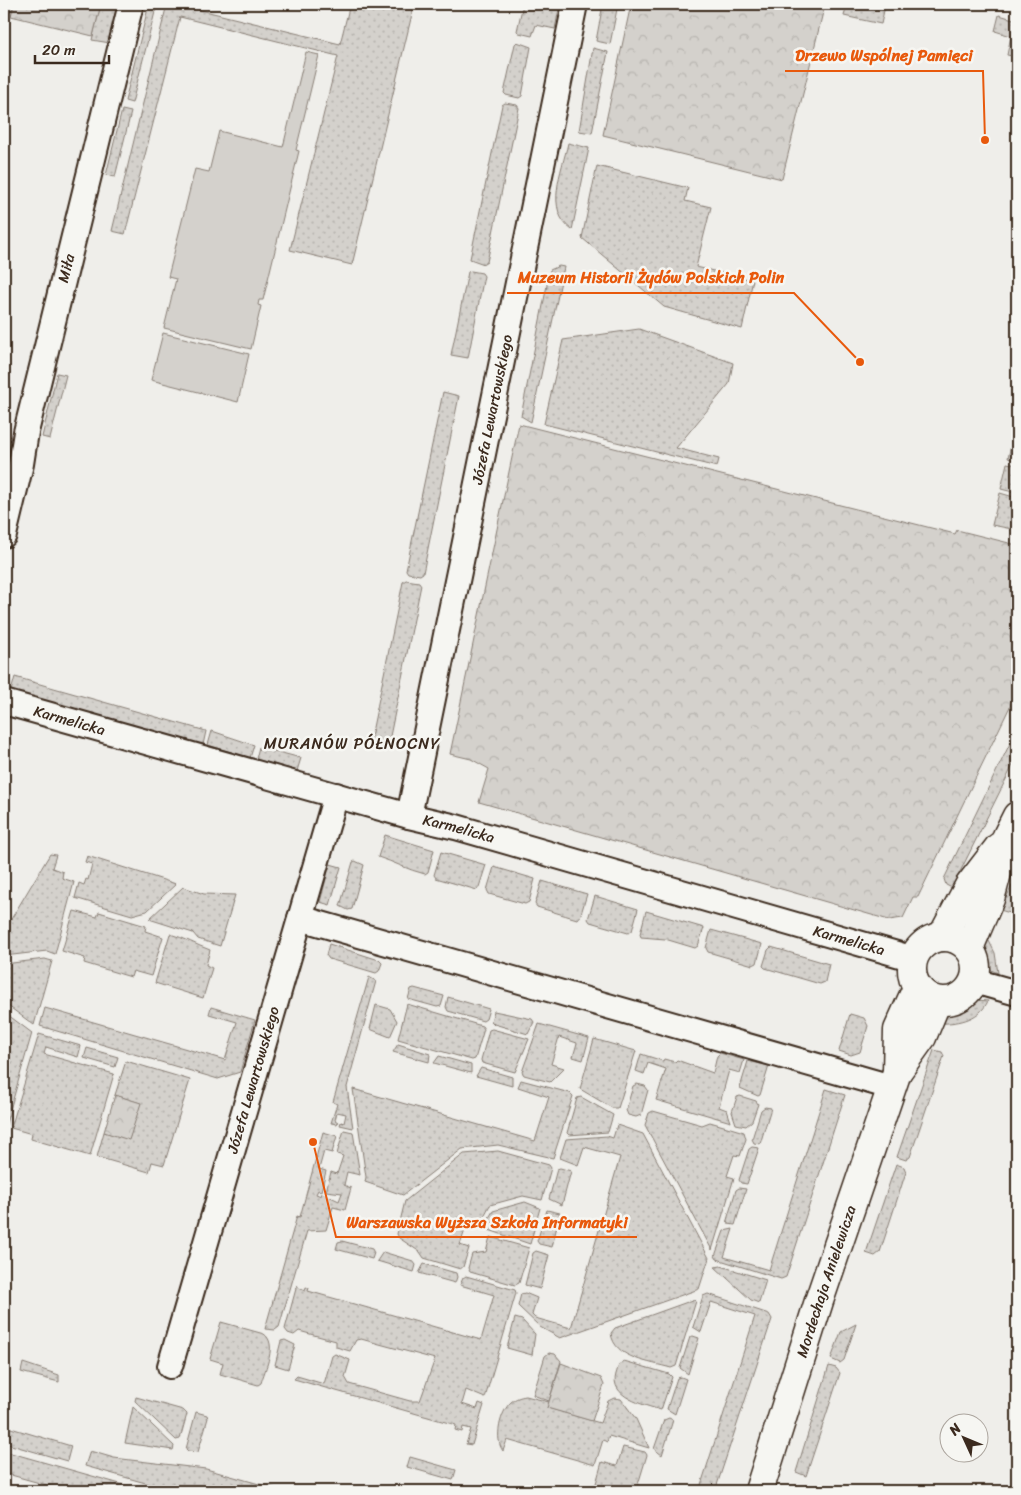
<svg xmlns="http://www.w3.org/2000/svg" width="1021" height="1495" font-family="Sriracha,sans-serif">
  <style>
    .grass { fill: url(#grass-dots); stroke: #887e75 }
    .forest { fill: url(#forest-crowns); stroke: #887e75 }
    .pitch { fill: #d4d1cc; stroke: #887e75 }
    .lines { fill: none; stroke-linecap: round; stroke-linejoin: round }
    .street-casing { stroke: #3b2a1e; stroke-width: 28 }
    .secondary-casing { stroke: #3b2a1e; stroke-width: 31 }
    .street { stroke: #f6f6f2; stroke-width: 24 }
    .secondary { stroke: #f6f6f2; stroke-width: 28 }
    .labels { text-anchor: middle; stroke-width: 5; stroke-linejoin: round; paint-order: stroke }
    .street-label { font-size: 15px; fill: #3b2a1e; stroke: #f6f6f2 }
    .neighbourhood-label { font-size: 16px; letter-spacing: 1px; fill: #3b2a1e; stroke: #f6f6f2 }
    .leader { fill: none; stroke: #e8590c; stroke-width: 2 }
    .callout-dot { fill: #e8590c; stroke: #f6f6f2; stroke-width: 2 }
    .callout-label { font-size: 16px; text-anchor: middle; font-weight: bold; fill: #e8590c; stroke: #f6f6f2; stroke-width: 5; stroke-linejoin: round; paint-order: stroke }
  </style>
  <defs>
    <pattern id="grass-dots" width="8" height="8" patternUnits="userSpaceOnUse" patternTransform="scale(1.25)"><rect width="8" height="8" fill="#d4d1cc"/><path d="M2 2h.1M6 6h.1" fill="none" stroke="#b7b4af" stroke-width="1.8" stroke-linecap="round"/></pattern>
    <pattern id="forest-crowns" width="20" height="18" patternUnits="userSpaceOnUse" patternTransform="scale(1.25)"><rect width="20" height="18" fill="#d4d1cc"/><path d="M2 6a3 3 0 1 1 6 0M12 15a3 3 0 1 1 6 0" fill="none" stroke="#b7b4af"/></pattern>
  </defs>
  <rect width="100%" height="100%" fill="#efeeea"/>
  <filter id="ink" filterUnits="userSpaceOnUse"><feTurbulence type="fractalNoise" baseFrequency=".02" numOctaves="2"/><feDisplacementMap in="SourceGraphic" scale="10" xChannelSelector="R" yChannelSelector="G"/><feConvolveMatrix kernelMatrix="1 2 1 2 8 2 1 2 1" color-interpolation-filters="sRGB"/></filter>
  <g filter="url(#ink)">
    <g class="grass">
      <polygon points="4,4 14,4 11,16 4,14"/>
      <polygon points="101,4 121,4 110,43 92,40"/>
      <polygon points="149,4 157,4 132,103 125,101"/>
      <polygon points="167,4 176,4 340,44 350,4 410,4 413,10 352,265 290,250 338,56 180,17 125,234 112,231"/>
      <polygon points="523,4 560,4 555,29 536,25 532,36 519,33 517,31"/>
      <polygon points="603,4 618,4 610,44 596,41"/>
      <polygon points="847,4 901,4 900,9 885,6 881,24 844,16"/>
      <polygon points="999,15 1017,20 1017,57 1007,55 1011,36 995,31"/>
      <polygon points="517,42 531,47 522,96 519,98 506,95 504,93 515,44"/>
      <polygon points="593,48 608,52 592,133 579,131"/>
      <polygon points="505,103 517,105 519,108 487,262 484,264 470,259 502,105"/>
      <polygon points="122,110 131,112 115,177 106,175"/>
      <path d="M568 143 589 148 572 230C544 210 562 171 568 143Z"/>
      <polygon points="597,166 688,188 685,201 711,207 696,267 753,280 742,329 664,307 582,238"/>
      <polygon points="559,266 564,267 531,422 521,416 550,270"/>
      <polygon points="471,271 482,273 484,276 468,358 451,355 468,272"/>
      <polygon points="639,329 733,363 729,384 676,448 719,459 717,467 544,424 563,340"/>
      <polygon points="57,373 66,375 50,439 42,437"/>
      <polygon points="443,392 459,396 423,573 420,575 408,573 406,570"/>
      <polygon points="1014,433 1017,434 1017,461 1008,458"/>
      <polygon points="1007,463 1017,465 1017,493 1001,489"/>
      <polygon points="1000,493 1017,498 1017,530 992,525"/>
      <polygon points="406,580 419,582 421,585 388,746 381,751 373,748 370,742 403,582"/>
      <polygon points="15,677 206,731 203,745 11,691"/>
      <polygon points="1017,729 1017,757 952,888 946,885 944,879"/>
      <polygon points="212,731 254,745 250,758 208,745"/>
      <polygon points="259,747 301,758 297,771 256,759"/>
      <path d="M385 835 434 850 428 872 425 874C408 870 394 862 378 857Z"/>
      <polygon points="441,852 486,865 479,887 477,890 436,878 434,875"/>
      <polygon points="50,854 56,855 52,868 63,872 62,878 74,882 55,954 47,951 4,956 4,931"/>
      <polygon points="87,856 176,884 147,911 132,915 75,898 79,883 84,885 86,879 88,880 92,864 85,862"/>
      <polygon points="355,861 364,865 352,909 348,910 340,906 353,862"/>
      <polygon points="330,864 341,867 330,905 320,902"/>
      <polygon points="494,867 535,879 529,902 525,904 489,894 487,890"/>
      <polygon points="1017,876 1017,898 1010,913 1000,910"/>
      <polygon points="542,881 587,894 580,917 577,919 537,907 535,904"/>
      <polygon points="183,887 204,894 235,895 220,946 198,939 193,933 149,919"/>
      <polygon points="595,896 638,909 632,931 628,933 590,922 588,919"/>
      <polygon points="74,911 97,917 99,912 146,926 145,931 163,937 151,976 133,971 131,977 84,963 85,958 62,951"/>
      <polygon points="646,911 704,928 698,946 695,948 665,939 641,937 640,934"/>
      <polygon points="711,930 762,944 757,963 753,965 708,952 706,948"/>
      <path d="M170 934C185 938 196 945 210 950L206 965 212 968 203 998 155 983Z"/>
      <path d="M987 937 995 953 998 973C980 967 981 952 987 937Z"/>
      <polygon points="329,944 379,960 382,963 379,971 376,973 329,959 326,955"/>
      <polygon points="771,947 829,964 825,982 820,984 765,968 763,966 768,950"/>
      <polygon points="45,959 52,961 34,1025 4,1003 4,964"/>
      <polygon points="369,977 376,981 347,1087 353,1128 340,1125 341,1122 344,1123 346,1114 337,1112 335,1120 338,1122 337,1124 331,1123 337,1104 333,1102"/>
      <polygon points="414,988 444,996 441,1006 437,1007 408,999 411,989"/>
      <polygon points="448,997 489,1009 486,1019 483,1021 448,1011 446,1007"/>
      <path d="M977 1000 988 1001C979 1021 955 1024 936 1023L944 1013Z"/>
      <polygon points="407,1004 482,1026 484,1029 475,1059 472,1060 398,1039"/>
      <polygon points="376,1005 390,1009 397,1021 390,1037 370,1029"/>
      <polygon points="211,1007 255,1020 240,1072 218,1079 40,1026 45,1008 225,1060 237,1022 209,1014"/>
      <polygon points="494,1011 532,1019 534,1022 528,1034 494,1024 491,1021"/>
      <polygon points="4,1012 32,1033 4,1131"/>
      <polygon points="850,1014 864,1018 868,1026 860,1052 851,1055 839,1051"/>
      <polygon points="539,1024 589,1038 583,1060 573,1057 577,1043 559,1037 551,1064 564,1068 550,1082 524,1075 522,1072"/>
      <polygon points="492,1029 529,1039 515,1072 482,1063 481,1060 489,1030"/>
      <polygon points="39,1034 81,1046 78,1057 46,1047 44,1054 114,1074 90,1156 31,1139 32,1134 11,1128"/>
      <polygon points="594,1039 636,1051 618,1108 612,1108 580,1089"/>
      <polygon points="398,1044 430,1054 429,1062 393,1052"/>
      <polygon points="87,1048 118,1057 115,1067 84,1058"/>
      <polygon points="934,1050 942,1052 944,1056 910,1157 906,1160 897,1157"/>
      <polygon points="720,1053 744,1060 740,1073 729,1070 719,1107 727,1110 731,1122 656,1100 666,1069 648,1063 644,1074 636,1071 641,1054 663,1061 664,1059 675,1062 677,1060 713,1073 717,1056"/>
      <polygon points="439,1056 471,1065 471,1073 434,1063"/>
      <polygon points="126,1061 190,1080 164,1165 152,1162 149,1172 97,1157 104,1132 129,1139 140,1103 115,1095"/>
      <polygon points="748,1061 769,1066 760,1095 758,1096 740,1088"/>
      <polygon points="481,1068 512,1077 512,1086 476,1076"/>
      <polygon points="521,1080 570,1093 573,1096 553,1158 498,1145 462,1149 403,1195 365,1182 366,1177 353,1089 535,1141 549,1097 518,1087"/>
      <polygon points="637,1084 645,1086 648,1090 641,1115 636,1117 628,1115 626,1110 633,1086"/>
      <polygon points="826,1089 845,1095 786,1277 781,1279 717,1259 715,1256 724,1231 733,1229 724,1257 769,1270"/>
      <polygon points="740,1096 756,1101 758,1104 752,1121 746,1126 736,1124 732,1112 737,1097"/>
      <polygon points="581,1097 613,1115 608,1132 569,1135 567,1133 577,1098"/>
      <polygon points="765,1107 771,1108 760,1144 754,1143 752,1139 761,1110"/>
      <polygon points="653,1111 702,1125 710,1122 744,1132 746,1139 740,1156 734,1155 727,1176 734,1178 712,1250 645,1125 649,1113"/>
      <polygon points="617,1125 643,1134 709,1258 699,1289 560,1338 540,1327 518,1306 521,1294 525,1293 537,1298 532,1315 535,1318 571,1328 620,1157 584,1147 578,1165 560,1158 566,1139 607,1136 613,1138"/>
      <polygon points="344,1130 353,1132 360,1175 347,1172 344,1185 351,1188 345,1210 333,1207 326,1230 307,1231 279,1327 275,1330 265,1329 297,1216 300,1217 323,1132 337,1136 332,1153 324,1151 319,1169 326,1171 321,1191 318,1190 316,1194 321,1196 322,1193 339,1201 342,1193 326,1191 331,1172 337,1174 343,1156 337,1154"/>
      <polygon points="752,1147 759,1148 747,1184 741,1183 739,1180 749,1149"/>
      <polygon points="498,1151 549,1165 551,1168 542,1200 523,1196 490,1205 478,1227 467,1224 460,1245 469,1248 463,1267 460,1269 424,1258 420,1252 399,1238 397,1234 405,1201 464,1154"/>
      <polygon points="896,1164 904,1167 906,1172 880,1252 875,1256 866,1253"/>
      <polygon points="560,1168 571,1171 562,1205 549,1199 557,1169"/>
      <polygon points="739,1188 746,1189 735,1225 728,1224 727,1220 736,1190"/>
      <polygon points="525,1202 540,1208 530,1244 483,1228 493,1211"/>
      <polygon points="547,1210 560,1213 552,1247 539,1244 537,1241"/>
      <polygon points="490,1237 529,1248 519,1283 515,1285 470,1272 468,1268 472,1254 486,1252"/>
      <polygon points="342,1241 372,1249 374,1253 372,1259 336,1249 338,1242"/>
      <polygon points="536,1251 549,1255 540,1289 525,1285 533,1253"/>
      <polygon points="383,1252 413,1261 416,1265 414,1272 377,1261"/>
      <polygon points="424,1264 456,1273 457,1277 455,1283 419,1273"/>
      <polygon points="721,1266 766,1280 759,1303 751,1300 715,1267"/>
      <polygon points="466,1276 515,1290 516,1293 485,1398 466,1390 462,1404 477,1409 479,1403 484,1405 472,1445 466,1444 471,1429 463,1427 462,1432 455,1430 456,1425 294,1379 297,1376 324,1384 332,1356 335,1354 350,1360 345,1377 349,1384 410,1401 420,1401 435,1359 361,1339 356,1340 350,1351 336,1347 336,1341 299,1331 294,1335 288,1333 285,1329 297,1285 299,1288 305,1291 306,1287 309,1288 308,1291 481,1340 494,1295 460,1285 463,1278"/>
      <polygon points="708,1294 769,1314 772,1319 715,1491 699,1491 755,1316 711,1302 701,1332 693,1327 703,1296"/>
      <path d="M693 1300 696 1301 676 1366 671 1368C651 1362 614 1359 611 1333L615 1328Z"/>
      <polygon points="515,1318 522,1320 535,1334 532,1355 507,1348"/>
      <path d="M221 1322 264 1334C278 1344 265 1369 261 1383L258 1385 220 1374 223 1363 210 1359Z"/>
      <polygon points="856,1324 844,1360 840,1363 831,1359 841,1332"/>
      <polygon points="693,1336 699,1338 688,1374 680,1368 690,1337"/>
      <polygon points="285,1340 295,1345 288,1369 275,1365 281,1341"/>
      <polygon points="549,1353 555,1354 561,1361 549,1401 533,1395 545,1356"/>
      <path d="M624 1361 669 1374 672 1377 661 1410C644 1405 609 1397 616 1374 618 1368 618 1364 624 1361Z"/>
      <polygon points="23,1363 59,1375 59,1382 21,1372"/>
      <polygon points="829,1366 836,1368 840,1373 806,1476 796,1472"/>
      <polygon points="681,1377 686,1379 675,1414 667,1409 677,1378"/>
      <path d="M526 1396 549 1402 548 1408 600 1423 608 1401 614 1398 621 1399 636 1419 649 1448 609 1436 607 1442 603 1440 595 1465 507 1440 503 1451C494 1439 500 1412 511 1402 516 1398 520 1397 526 1396Z"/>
      <polygon points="136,1397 183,1410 187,1414 180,1439 176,1440 135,1401"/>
      <polygon points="133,1407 174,1446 173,1450 125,1443"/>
      <polygon points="196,1412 207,1415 208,1418 198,1452 188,1451 186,1449"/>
      <polygon points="669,1418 673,1420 662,1455 654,1449 664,1420"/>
      <polygon points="4,1426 71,1446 67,1461 4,1443"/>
      <polygon points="623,1447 645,1452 647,1455 636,1491 598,1491 595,1487 602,1462 617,1466"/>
      <polygon points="4,1451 145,1491 68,1491 4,1473"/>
      <polygon points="90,1451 114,1458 206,1469 284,1491 174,1491 85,1466"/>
      <polygon points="410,1457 456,1470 453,1480 407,1467"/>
    </g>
    <g class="forest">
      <polygon points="14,4 101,4 93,36 11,16"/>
      <polygon points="631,4 825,4 782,179 603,135"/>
      <polygon points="519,424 955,534 957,530 1017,545 1017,692 918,897 913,897 903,918 889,920 479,802 489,769 471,759 450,754"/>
      <polygon points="115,1095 141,1103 129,1140 104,1132"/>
      <polygon points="561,1363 601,1378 604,1385 592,1421 547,1408"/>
    </g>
    <g class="pitch">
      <polygon points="306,52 319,55 296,150 299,151 263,300 259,300 258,305 261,306 251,349 164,328 176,279 168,277 195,169 209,172 219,131 283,147"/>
      <polygon points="163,333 249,354 238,402 151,380"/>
    </g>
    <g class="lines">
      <g class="street-casing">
        <g id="street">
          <path id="s1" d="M4 535 21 464 26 432 131 4"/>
          <path id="s2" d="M4 702 409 816 456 827 914 959"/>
          <path id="s3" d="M409 816 575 4"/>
          <polyline points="300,918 891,1087"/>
          <polyline points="974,981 1017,993"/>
          <path id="s4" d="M170 1366 336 795"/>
        </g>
      </g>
      <g class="secondary-casing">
        <g id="secondary">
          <circle cx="944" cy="969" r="32"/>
          <polyline points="942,937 969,886 999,847"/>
          <polyline points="969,948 990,899 1007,836 1017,816"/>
          <polyline points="897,1072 898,1030 917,988"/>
          <path id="s5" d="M759 1491 819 1301 897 1072 922 1037 937 1001"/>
        </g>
      </g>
      <use href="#street" class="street"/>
      <use href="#secondary" class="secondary"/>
    </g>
  </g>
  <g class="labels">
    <g class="street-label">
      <text dy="5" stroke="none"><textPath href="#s1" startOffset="274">Miła</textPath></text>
      <text dy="5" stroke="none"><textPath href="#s3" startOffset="415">Józefa Lewartowskiego</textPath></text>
      <text dy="5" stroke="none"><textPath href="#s2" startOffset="68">Karmelicka</textPath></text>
      <text dy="5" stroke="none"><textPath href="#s2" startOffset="472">Karmelicka</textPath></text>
      <text dy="5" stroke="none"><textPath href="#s2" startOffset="878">Karmelicka</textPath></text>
      <text dy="5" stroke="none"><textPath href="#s4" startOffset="298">Józefa Lewartowskiego</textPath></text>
      <text dy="5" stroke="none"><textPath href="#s5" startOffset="220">Mordechaja Anielewicza</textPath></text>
    </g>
    <g class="neighbourhood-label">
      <text x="352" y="749">MURANÓW PÓŁNOCNY</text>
    </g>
  </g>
  <path class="leader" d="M985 140L983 71H785M860 362L794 293H507M313 1142L336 1237H637"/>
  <g class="callout-dot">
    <circle cx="985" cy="140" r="5"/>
    <circle cx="860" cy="362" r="5"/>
    <circle cx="313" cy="1142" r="5"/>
  </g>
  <g class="callout-label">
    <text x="884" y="61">Drzewo Wspólnej Pamięci</text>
    <text x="651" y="283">Muzeum Historii Żydów Polskich Polin</text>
    <text x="487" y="1228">Warszawska Wyższa Szkoła Informatyki</text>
  </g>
  <rect width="1021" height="1495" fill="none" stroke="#f6f6f2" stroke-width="20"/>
  <rect x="10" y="10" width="1001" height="1475" fill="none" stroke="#3b2a1e" stroke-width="2" filter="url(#ink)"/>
  <g transform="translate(964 1438) rotate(314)"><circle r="24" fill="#f6f6f2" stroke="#aba49d"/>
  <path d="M0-4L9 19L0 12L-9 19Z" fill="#3b2a1e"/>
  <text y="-8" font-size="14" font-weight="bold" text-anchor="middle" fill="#3b2a1e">N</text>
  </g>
  <path d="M35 55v8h74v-8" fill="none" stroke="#3b2a1e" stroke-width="2.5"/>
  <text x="42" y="55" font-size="15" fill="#3b2a1e" stroke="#f6f6f2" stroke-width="4" paint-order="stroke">20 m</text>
</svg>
